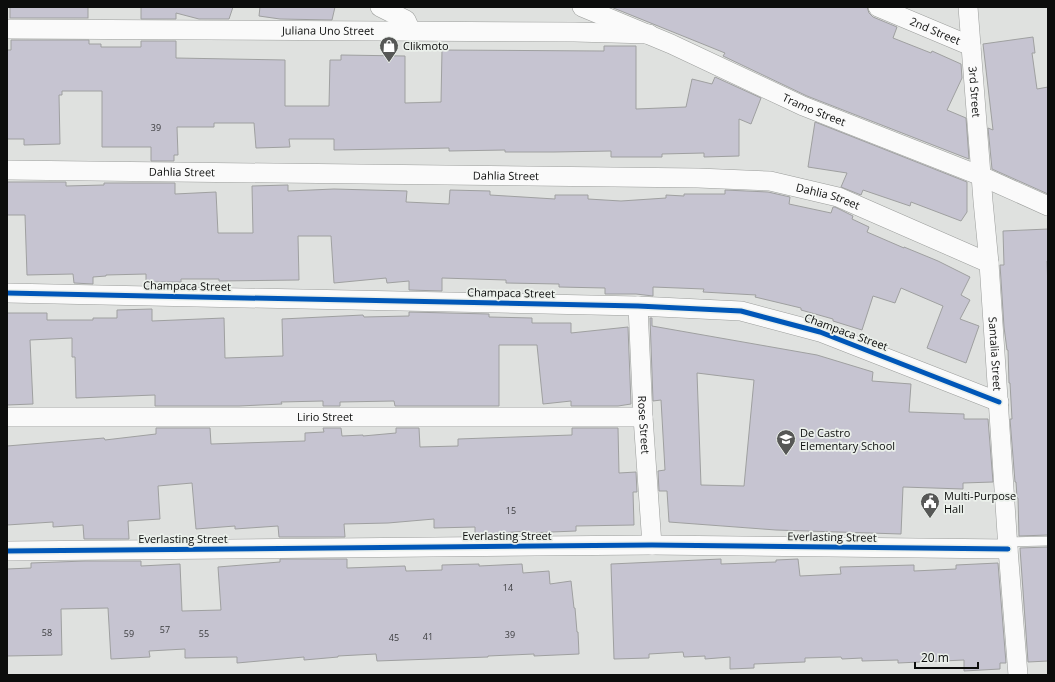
<svg xmlns="http://www.w3.org/2000/svg" width="1055" height="682" font-family="'Open Sans',sans-serif">
  <style>
    .building { fill: #c6c4d1; stroke: #9fa0a0; fill-rule: evenodd }
    .lines { fill: none; stroke-linecap: round; stroke-linejoin: round }
    .lane-casing { stroke: #9b9d9b; stroke-width: 10 }
    .street-casing { stroke: #9b9d9b; stroke-width: 20 }
    .lane { stroke: #fafafa; stroke-width: 9 }
    .street { stroke: #fafafa; stroke-width: 19 }
    .cycleway-casing { stroke: #ebf0eb; stroke-width: 8 }
    .cycleway { stroke: #0057b8; stroke-width: 5 }
    .labels { text-anchor: middle; stroke-width: 3.5; stroke-linejoin: round; paint-order: stroke }
    .number-label { font-size: 9px; fill: #3a3b3d }
    .street-label { font-size: 11px; fill: #0c0d0c; stroke: #ebf0eb }
    .poi-label { font-size: 11px; fill: #0c0d0c; stroke: #ebf0eb; text-anchor: start }
  </style>
  <rect width="100%" height="100%" fill="#dfe1df"/>
  <g class="building">
    <rect x="10" y="7" width="78" height="11"/>
    <polygon points="141,7 233,7 229,19 199,19 176,13 176,19 141,19"/>
    <polygon points="260,7 335,7 332,20 280,19 259,16"/>
    <polygon points="611,7 867,7 869,13 873,17 897,27 893,38 931,53 932,51 961,64 962,78 947,110 966,118 969,159 807,96 723,56 725,53"/>
    <polygon points="1033,37 1035,53 1032,53 1037,89 1048,87 1048,194 992,169 988,128 993,130 983,44"/>
    <polygon points="11,40 89,40 89,44 101,44 101,47 141,47 141,41 176,41 176,58 285,60 285,106 329,106 330,60 341,60 341,55 405,56 405,103 441,102 442,50 604,51 604,46 636,46 636,109 686,107 692,79 712,84 715,77 761,98 751,124 739,119 739,156 704,157 704,153 662,154 662,157 611,157 611,151 554,152 505,152 505,150 449,151 449,148 334,150 334,139 289,139 290,147 256,148 254,123 214,123 214,127 177,127 178,155 174,155 174,161 151,161 151,147 102,147 102,91 62,91 62,95 59,95 60,144 24,145 24,139 7,139 7,50 11,50"/>
    <polygon points="815,122 967,182 967,212 961,221 911,202 910,206 863,190 861,195 841,187 847,173 808,167"/>
    <polygon points="7,182 66,182 66,186 104,185 104,183 175,183 175,194 216,192 218,233 253,233 252,186 288,185 288,191 334,189 407,191 406,202 449,204 450,190 490,191 490,195 555,199 555,195 588,195 588,199 621,201 666,198 666,195 684,196 684,194 725,194 725,190 768,192 790,197 789,204 831,213 833,207 835,207 853,216 852,219 869,227 867,232 904,248 904,247 938,261 970,277 961,295 970,300 960,319 979,326 966,363 927,348 943,306 901,288 895,303 873,296 862,330 833,321 833,319 801,310 801,308 755,297 756,295 703,292 704,289 653,287 653,296 636,294 605,294 605,288 559,287 559,284 506,283 506,280 442,278 442,291 409,290 409,281 387,283 386,278 334,283 331,236 298,236 299,280 219,281 219,279 181,279 181,282 146,282 146,274 106,275 106,276 93,277 93,284 74,283 73,274 27,275 25,215 7,215"/>
    <polygon points="1048,229 1048,261 1047,261 1048,290 1048,535 1019,536 1018,498 1017,498 1016,482 1015,482 1010,419 1012,419 1010,383 1009,383 1008,350 1007,350 1004,327 1001,280 1000,265 1004,265 1003,231"/>
    <polygon points="152,309 152,321 224,318 225,358 283,356 282,319 363,315 364,317 409,316 409,312 489,314 489,317 532,318 532,323 571,323 571,333 628,327 631,404 618,406 571,406 571,401 543,404 537,345 499,345 499,406 395,406 394,401 340,402 340,406 323,406 323,401 281,402 282,404 239,406 155,406 155,395 76,398 75,357 72,357 72,338 30,340 33,404 7,405 7,313 47,313 47,320 93,320 93,318 117,318 117,310"/>
    <path d="M650 318H652V326L817 355 873 372 872 381 911 384 909 412 964 414V419H988L993 482 963 483V489L903 487 901 534 776 530 669 522 667 491H659L658 471 665 470 661 400 653 401ZM697 373 754 380 744 486 701 485Z"/>
    <polygon points="156,428 210,428 211,444 305,441 305,433 324,432 323,428 341,428 342,436 363,435 363,436 396,433 396,428 419,428 420,447 458,446 458,439 572,435 572,428 618,428 619,473 636,472 637,492 633,492 634,525 576,526 576,531 527,533 527,531 475,535 475,527 434,528 434,519 388,523 344,524 345,537 279,537 278,526 235,529 235,526 196,529 192,483 158,486 160,519 128,521 129,539 84,539 83,525 53,527 53,522 7,525 7,446 104,438 105,440 156,434"/>
    <polygon points="1048,547 1048,661 1028,662 1020,548"/>
    <polygon points="280,559 347,559 347,568 405,566 406,571 442,570 442,565 479,564 479,566 522,564 523,573 549,571 550,584 571,581 574,608 575,608 577,632 578,632 579,654 534,656 534,654 488,656 488,657 377,661 376,654 338,656 338,657 304,660 304,657 237,663 237,657 185,658 185,649 149,651 150,657 111,659 108,608 61,609 62,655 7,656 7,569 31,568 31,563 85,561 141,561 141,566 180,564 182,611 221,610 218,567 280,562"/>
    <polygon points="721,559 721,564 776,562 776,560 798,559 800,576 841,574 840,567 914,565 914,571 956,569 956,565 998,563 1006,663 1000,663 1000,669 964,671 964,660 898,663 898,660 862,661 862,658 842,659 841,657 805,658 805,662 754,664 754,668 730,669 730,657 705,659 705,656 684,657 683,652 649,654 649,658 614,659 611,564"/>
  </g>
  <g class="lines">
    <g class="lane-casing">
      <polyline id="lane" points="1008,542 1048,541"/>
    </g>
    <g class="street-casing">
      <g id="street">
        <polyline points="380,7 406,20 411,31"/>
        <path id="s1" d="M582 7 671 44 803 106 981 176 1048 206"/>
        <path id="s2" d="M878 7 971 46"/>
        <path id="s3" d="M968 7 983 201 989 263 1008 549 1018 675"/>
        <path id="s4" d="M7 29 574 32 649 34"/>
        <path id="s5" d="M7 170 698 178 770 181 838 197 989 263"/>
        <polyline points="7,293 638,306 741,311 820,332 999,402"/>
        <path id="s6" d="M638 306 643 417 652 545"/>
        <path id="s7" d="M7 417H643"/>
        <polyline points="7,551 652,545 1008,549"/>
      </g>
    </g>
    <use href="#lane" class="lane"/>
    <use href="#street" class="street"/>
    <g class="cycleway-casing">
      <g id="cycleway">
        <polyline points="7,293 638,306 741,311 820,332 999,402"/>
        <polyline points="7,551 652,545 1008,549"/>
      </g>
    </g>
    <use href="#cycleway" class="cycleway"/>
  </g>
  <defs>
    <g id="shop-pin" transform="scale(1)"><path d="M0 17L-7.5 6A9.5 9.5 0 1 1 7.5 6Z" fill="#565756" stroke="#ebf0eb"/><path d="M-5-2.5h2.3a2.7 3.5 0 0 1 5.4 0H5L5.5 6h-11ZM-1.5-2.5h3a1.5 2.3 0 0 0-3 0Z" fill="#fff"/></g>
    <g id="school-pin" transform="scale(1)"><path d="M0 17L-7.5 6A9.5 9.5 0 1 1 7.5 6Z" fill="#565756" stroke="#ebf0eb"/><path d="M0-5L7-2L0 1L-7-2ZM-4 1L0 2.5L4 1V4Q0 6-4 4Z" fill="#fff"/></g>
    <g id="civic-pin" transform="scale(1)"><path d="M0 17L-7.5 6A9.5 9.5 0 1 1 7.5 6Z" fill="#565756" stroke="#ebf0eb"/><path d="M-.6-6.5H3V-4.5H.6V-3L4-1V1h2V6H-6V1h2V-1L-.6-3ZM-1.2 2.5V6h2.4V2.5Z" fill="#fff"/></g>
  </defs>
  <g fill-rule="evenodd">
    <use href="#shop-pin" x="389" y="46"/>
    <use href="#school-pin" x="786" y="439"/>
    <use href="#civic-pin" x="930" y="502"/>
  </g>
  <g class="labels">
    <g class="number-label">
      <text x="156" y="131">39</text>
      <text x="511" y="514">15</text>
      <text x="508" y="591">14</text>
      <text x="165" y="633">57</text>
      <text x="47" y="636">58</text>
      <text x="129" y="637">59</text>
      <text x="204" y="637">55</text>
      <text x="510" y="638">39</text>
      <text x="428" y="640">41</text>
      <text x="394" y="641">45</text>
    </g>
    <g class="street-label">
      <text dy="4" stroke="none"><textPath href="#s4" startOffset="321">Juliana Uno Street</textPath></text>
      <text dy="4" stroke="none"><textPath href="#s2" startOffset="62">2nd Street</textPath></text>
      <text dy="4" stroke="none"><textPath href="#s3" startOffset="85">3rd Street</textPath></text>
      <text dy="4" stroke="none"><textPath href="#s1" startOffset="254">Tramo Street</textPath></text>
      <text dy="4" stroke="none"><textPath href="#s5" startOffset="175">Dahlia Street</textPath></text>
      <text dy="4" stroke="none"><textPath href="#s5" startOffset="499">Dahlia Street</textPath></text>
      <text dy="4" stroke="none"><textPath href="#s5" startOffset="823">Dahlia Street</textPath></text>
      <text transform="translate(187 286) rotate(1)" y="4">Champaca Street</text>
      <text transform="translate(511 293) rotate(1)" y="4">Champaca Street</text>
      <text transform="translate(846 332) rotate(20)" y="4">Champaca Street</text>
      <text dy="4" stroke="none"><textPath href="#s3" startOffset="348">Santalia Street</textPath></text>
      <text dy="4" stroke="none"><textPath href="#s7" startOffset="318">Lirio Street</textPath></text>
      <text dy="4" stroke="none"><textPath href="#s6" startOffset="119">Rose Street</textPath></text>
      <text x="507" y="540">Everlasting Street</text>
      <text transform="translate(832 537) rotate(1)" y="4">Everlasting Street</text>
      <text x="183" y="543">Everlasting Street</text>
    </g>
    <g class="poi-label">
      <text x="403" y="50">Clikmoto</text>
      <text x="800" y="437">De Castro<tspan x="800" dy="13">Elementary School</tspan></text>
      <text x="944" y="500">Multi-Purpose<tspan x="944" dy="13">Hall</tspan></text>
    </g>
  </g>
  <rect width="1055" height="682" fill="none" stroke="#0c0d0c" stroke-width="16"/>
  <path d="M915 662v6h63v-6" fill="none" stroke="#0c0d0c" stroke-width="2"/>
  <text x="921" y="662" font-size="12" fill="#0c0d0c" stroke="#ebf0eb" stroke-width="3" paint-order="stroke">20 m</text>
</svg>
